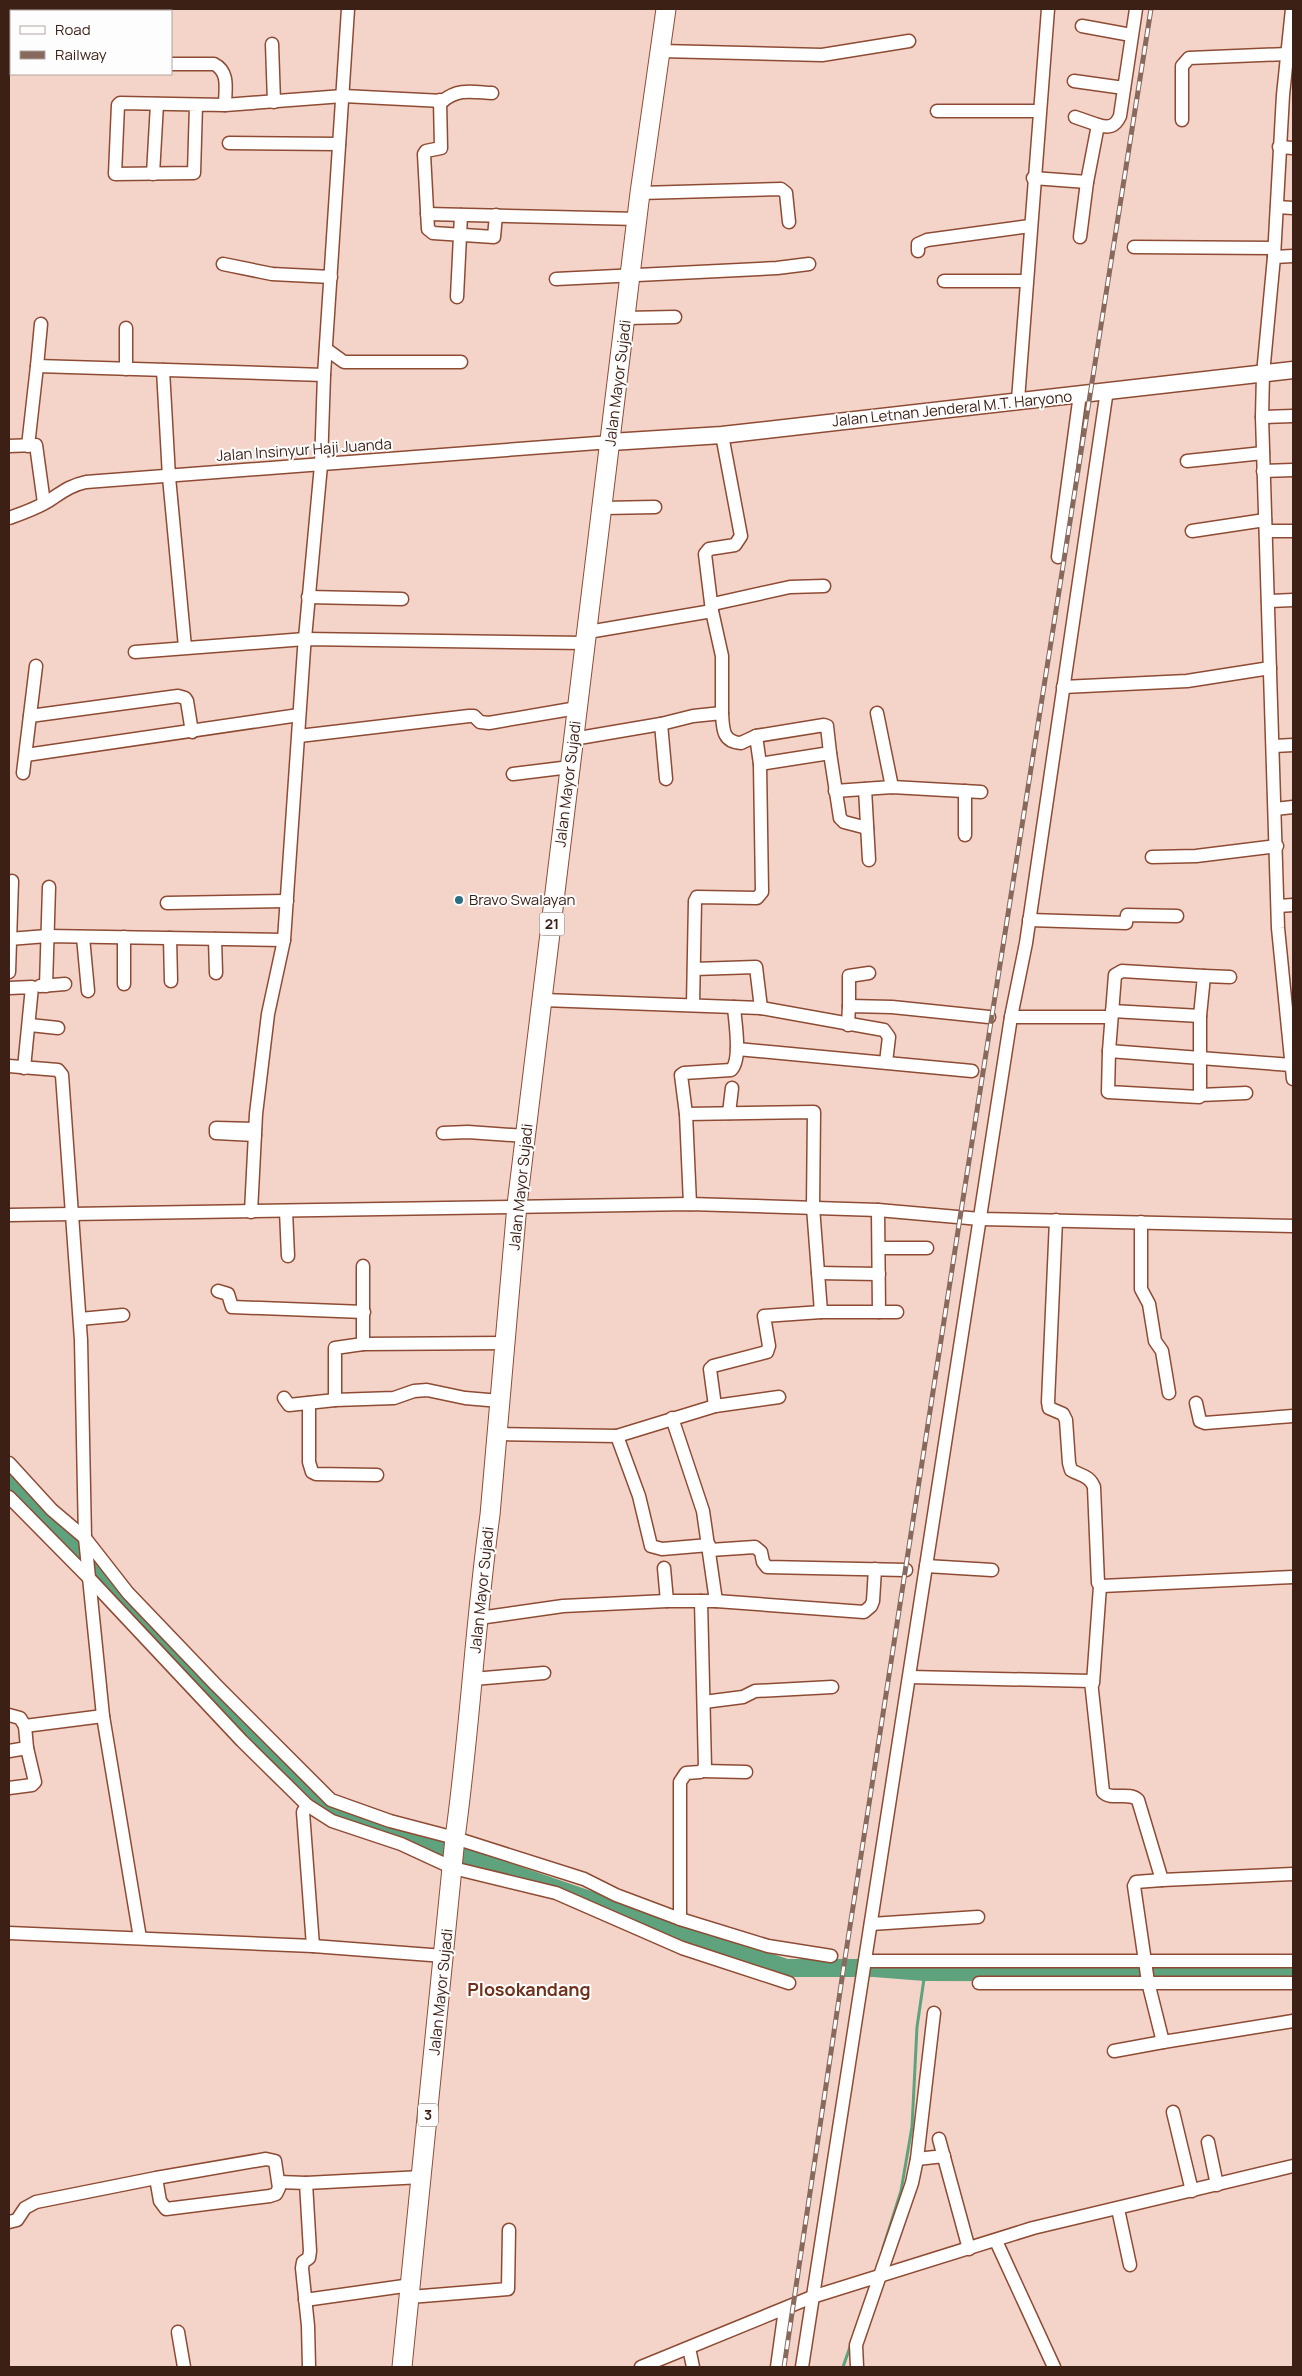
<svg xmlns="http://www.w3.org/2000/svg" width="1302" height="2376" font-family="Manrope,sans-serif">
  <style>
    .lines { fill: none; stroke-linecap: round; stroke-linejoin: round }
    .stream { stroke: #5ea27e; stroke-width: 3 }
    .river { stroke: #5ea27e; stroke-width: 18 }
    .minor-casing { stroke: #8e4b34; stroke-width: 15 }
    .major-casing { stroke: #8e4b34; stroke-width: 19 }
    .highway-casing { stroke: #8e4b34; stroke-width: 21 }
    .minor { stroke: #fff; stroke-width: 12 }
    .major { stroke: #fff; stroke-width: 16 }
    .highway { stroke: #fff; stroke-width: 19 }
    .rail-casing { stroke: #87695e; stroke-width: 5 }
    .rail { stroke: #fdfdfd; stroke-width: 3; stroke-dasharray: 9; stroke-linecap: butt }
    .poi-dot { fill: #2c6e80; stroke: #fdfdfd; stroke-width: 2 }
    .labels { text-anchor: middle; stroke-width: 4; stroke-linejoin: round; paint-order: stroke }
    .shield { fill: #fdfdfd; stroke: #76625b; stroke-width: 1 }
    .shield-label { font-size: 14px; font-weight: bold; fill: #3c1f15 }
    .street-label { font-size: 15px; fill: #3c1f15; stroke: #fdfdfd }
    .poi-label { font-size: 15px; fill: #3c1f15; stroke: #fdfdfd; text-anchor: start }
    .quarter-label { font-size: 18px; font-weight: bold; fill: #703019; stroke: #fdfdfd }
  </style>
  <rect width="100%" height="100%" fill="#f4d4c9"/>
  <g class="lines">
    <g class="stream">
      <polyline points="883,2248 901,2191 912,2127 917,2027 925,1972"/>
      <polyline points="843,2367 851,2344"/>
    </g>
    <polyline class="river" points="9,1480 327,1809 786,1968 874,1968 925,1972 1293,1973"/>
    <g class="minor-casing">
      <g id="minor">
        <polyline points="1292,9 1283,95 1274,257 1263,374 1262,417 1278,928 1293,1079"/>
        <polyline points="1082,26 1131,35"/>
        <polyline points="272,44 274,102"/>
        <polyline points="661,51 822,55 909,41"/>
        <path d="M171 64H214C230 72 225 90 225 105"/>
        <polyline points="1074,81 1124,88"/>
        <polyline points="440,100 441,148 426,151 424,154 428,229 433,233 494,237 496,215"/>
        <path d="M196 105 194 173 115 174 118 105 120 103 225 105 343 96 443 101C458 88 473 92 492 93"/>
        <polyline points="937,111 1039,111"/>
        <polyline points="1075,117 1098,125"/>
        <polyline points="1182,120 1182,66 1189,58 1287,54"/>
        <polyline points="229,143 339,144"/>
        <polyline points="1279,147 1293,148"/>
        <polyline points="153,174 157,104"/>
        <path d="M1033 178 1087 182 1098 125C1109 128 1115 127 1120 116L1136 9"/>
        <polyline points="640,193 781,189 786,193 789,222"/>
        <polyline points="1277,207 1293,208"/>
        <polyline points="427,214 638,219"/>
        <polyline points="1080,237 1087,182"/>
        <polyline points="1134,247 1274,248"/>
        <polyline points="918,251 918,244 927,240 1030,226"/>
        <polyline points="1274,257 1293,256"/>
        <polyline points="223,264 272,274 331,277"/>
        <polyline points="556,279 777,268 809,264"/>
        <polyline points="944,281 1026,281"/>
        <polyline points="457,297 461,215"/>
        <polyline points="626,318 675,317"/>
        <polyline points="326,349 344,362 461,362"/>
        <polyline points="37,366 41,324"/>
        <polyline points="126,369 126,328"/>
        <polyline points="163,370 169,477 185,647"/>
        <polyline points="1018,400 1048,9"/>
        <polyline points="1262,417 1293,416"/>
        <polyline points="9,446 36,445 44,503"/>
        <polyline points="28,446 37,366 324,375"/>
        <polyline points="1187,461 1263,453"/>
        <polyline points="1263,471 1293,470"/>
        <polyline points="603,508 655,507"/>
        <path d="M9 518C23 513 41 507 53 498 65 490 72 485 86 482L611 442"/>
        <polyline points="1192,531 1265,520"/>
        <polyline points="1266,531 1293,531"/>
        <polyline points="1058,557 1080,394"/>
        <polyline points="308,597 402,599"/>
        <polyline points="1268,601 1293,600"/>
        <polyline points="713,604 790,587 824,586"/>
        <polyline points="712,611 722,656 722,713"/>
        <polyline points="588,632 712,611 705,554 709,549 735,545 741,536 722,435"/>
        <polyline points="135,652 305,639 587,643"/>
        <polyline points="1063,687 1187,681 1270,668"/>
        <polyline points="877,713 892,787"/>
        <polyline points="30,716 178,696 185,698 187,701 192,732"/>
        <polyline points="661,724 666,779"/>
        <polyline points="299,736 469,716 474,716 480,722 489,723 577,708"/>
        <polyline points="756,736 824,725 827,726 830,753 760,764"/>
        <path d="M573 739 661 724 693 716 722 713C723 728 722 742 741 743L756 736 760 764 762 892 757 898 697 897 695 901 693 1005"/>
        <polyline points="1274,746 1293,745"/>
        <polyline points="830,753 840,818 844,822 867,828"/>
        <polyline points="26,755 299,715"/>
        <polyline points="23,773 36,666"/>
        <polyline points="513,774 570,767"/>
        <polyline points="865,789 869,860"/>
        <polyline points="835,791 892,787 981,792"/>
        <polyline points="965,791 965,835"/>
        <polyline points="1275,809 1293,807"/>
        <polyline points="1152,857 1196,856 1277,846"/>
        <polyline points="167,903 287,901"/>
        <polyline points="1278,906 1293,905"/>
        <polyline points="1029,920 1126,923 1127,915 1177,916"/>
        <polyline points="83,937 88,991"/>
        <polyline points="124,937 124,984"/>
        <polyline points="170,938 171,981"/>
        <polyline points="9,939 47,936 284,940"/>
        <polyline points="215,939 216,973"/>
        <polyline points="694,969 756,967 761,1008"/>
        <polygon points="1122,971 1204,976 1200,1016 1200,1095 1199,1097 1108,1092 1109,1051 1115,975"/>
        <polyline points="9,972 12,881"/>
        <polyline points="1204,976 1230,977"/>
        <polyline points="40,986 65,984"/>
        <polyline points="46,986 49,887"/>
        <polyline points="9,988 32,987 24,1068"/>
        <polyline points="543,1000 761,1008 884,1030 889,1037 886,1062"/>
        <polyline points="849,1006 849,976 869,973"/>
        <polyline points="1112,1011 1200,1016"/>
        <polyline points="1011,1017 1105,1017"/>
        <polyline points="30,1025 58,1028"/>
        <polyline points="848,1025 849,1006 892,1007 989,1017"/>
        <polyline points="737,1049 972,1071"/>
        <polyline points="1109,1051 1291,1065"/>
        <polyline points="9,1066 58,1070 62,1075 81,1340 85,1538 103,1716 140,1938"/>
        <polyline points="1200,1095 1246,1093"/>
        <polyline points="729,1113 732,1088"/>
        <polyline points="686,1114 814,1112 813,1207 821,1312 879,1312 878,1210"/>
        <polyline points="443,1133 468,1132 526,1136"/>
        <polyline points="255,1135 216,1133 216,1128 255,1129"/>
        <path d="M690 1204 686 1114 681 1075 684 1073 731 1070C742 1060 735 1022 734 1007"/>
        <polyline points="286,1211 288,1256"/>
        <polyline points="251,1212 256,1114 268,1014 284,940 304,649 321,465 324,375 348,9"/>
        <polyline points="9,1215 690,1204 878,1210 980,1219 1293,1226"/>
        <path d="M1056 1220 1048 1402 1049 1408 1063 1414 1066 1420 1069 1463 1071 1470C1081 1476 1089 1475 1094 1487L1098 1583 1102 1586 1293 1577"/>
        <polyline points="1141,1222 1141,1289 1149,1304 1155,1341 1162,1351 1169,1393"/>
        <polyline points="879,1248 927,1248"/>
        <polyline points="363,1266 363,1344 505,1343"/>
        <polyline points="818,1273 879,1274"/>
        <polyline points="218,1291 228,1294 232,1307 364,1312"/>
        <polyline points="879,1312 897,1312"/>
        <polyline points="80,1319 123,1315"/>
        <polyline points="363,1344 335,1348 335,1400 394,1398 414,1391 427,1390 465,1398 500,1401"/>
        <polyline points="284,1398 289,1405 335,1400"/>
        <polyline points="309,1403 309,1462 312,1472 316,1474 377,1475"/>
        <polyline points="1196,1403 1200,1421 1205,1423 1293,1416"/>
        <polyline points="715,1406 710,1369 713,1366 767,1352 769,1346 764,1316 821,1312"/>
        <polyline points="672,1418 703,1511 716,1601"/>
        <polyline points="497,1434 617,1436 639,1496 651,1546 662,1549 709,1545"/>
        <polyline points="617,1436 715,1406 779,1397"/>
        <polyline points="9,1463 52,1510 85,1538 128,1593 216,1685 331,1800 390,1821 455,1838 584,1879 616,1895 680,1919 768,1946 831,1956"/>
        <polyline points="9,1497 89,1578 242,1741 307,1805 332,1821 401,1844 453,1868 556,1893 682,1948 789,1983"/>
        <polyline points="710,1550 755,1547 761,1552 763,1562 767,1567 906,1570"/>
        <polyline points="926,1566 992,1570"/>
        <polyline points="664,1568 667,1601"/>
        <polyline points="479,1618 563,1606 667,1601 716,1601 864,1612 871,1606 873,1601 875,1569"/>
        <path d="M910 1677 1091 1681 1103 1792C1111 1801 1129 1791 1138 1800L1162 1880 1293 1874"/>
        <polyline points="473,1679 544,1673"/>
        <polyline points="1093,1683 1100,1586"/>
        <polyline points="704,1702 743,1697 755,1691 832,1687"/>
        <polyline points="9,1715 20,1718 25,1726 103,1716"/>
        <polyline points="9,1751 27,1748 25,1726"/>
        <polyline points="703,1771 746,1772"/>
        <polyline points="9,1788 32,1785 35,1782 27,1748"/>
        <polyline points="307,1805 303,1812 313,1946"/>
        <polyline points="1162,1880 1136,1882 1134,1886 1148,1982 1163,2042 1293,2021"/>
        <polyline points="680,1919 680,1782 686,1773 700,1772 705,1768 701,1601"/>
        <polyline points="871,1924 978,1917"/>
        <polyline points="9,1933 313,1946 444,1956"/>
        <polyline points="865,1961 1293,1961"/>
        <polyline points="979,1983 1293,1983"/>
        <polyline points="1114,2051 1163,2042"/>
        <polyline points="1173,2112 1192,2191"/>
        <polyline points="939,2139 969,2249"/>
        <polyline points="1208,2142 1217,2185"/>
        <polyline points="917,2159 944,2156"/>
        <polyline points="279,2182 306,2183 310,2251 309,2258 303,2262 302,2268 308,2326 309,2367"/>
        <polyline points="306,2183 422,2177"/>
        <polyline points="1118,2209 1130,2265"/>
        <polyline points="9,2222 17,2220 25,2208 36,2202 156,2178 266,2159 275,2161 279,2188 276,2194 270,2196 166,2209 160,2201 156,2178"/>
        <polyline points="996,2241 1054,2367"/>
        <polyline points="410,2297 508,2289 509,2230"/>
        <polyline points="305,2300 411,2285"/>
        <polyline points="178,2332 184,2367"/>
        <polyline points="689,2348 693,2367"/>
        <polyline points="641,2367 812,2297 1033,2228 1293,2166"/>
        <polyline points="777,2367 785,2309"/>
        <polyline points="802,2367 1011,1017 1026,943 1107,390"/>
        <polyline points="857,2367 856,2345 912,2183 917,2159 934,2013"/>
      </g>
    </g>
    <g class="major-casing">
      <polyline id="major" points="611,442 722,435 1293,370"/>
    </g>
    <g class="highway-casing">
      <path id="highway" d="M402 2367 455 1838C470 1730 475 1622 490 1515L517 1205 640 193 666 9"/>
    </g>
    <use href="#minor" class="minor"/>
    <use href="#major" class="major"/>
    <use href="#highway" class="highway"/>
    <g class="rail-casing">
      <polyline id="rail" points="784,2367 844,1965 960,1218 1151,9"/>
    </g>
    <use href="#rail" class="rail"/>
  </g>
  <circle class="poi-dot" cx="459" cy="900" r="5"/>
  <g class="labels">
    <g class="shield">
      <rect x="539.5" y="912.5" width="25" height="23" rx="4"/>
      <rect x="418" y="2103.5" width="20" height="23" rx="4"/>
    </g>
    <g class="shield-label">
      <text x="552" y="929">21</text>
      <text x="428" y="2120">3</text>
    </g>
    <g class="street-label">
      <text transform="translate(618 383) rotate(-83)" y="5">Jalan Mayor Sujadi</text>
      <text transform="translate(952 409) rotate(-6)" y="5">Jalan Letnan Jenderal M.T. Haryono</text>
      <text transform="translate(304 450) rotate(-4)" y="5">Jalan Insinyur Haji Juanda</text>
      <text transform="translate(568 784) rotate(-83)" y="5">Jalan Mayor Sujadi</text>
      <text transform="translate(521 1187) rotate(-84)" y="5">Jalan Mayor Sujadi</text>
      <text transform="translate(482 1590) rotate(-84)" y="5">Jalan Mayor Sujadi</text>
      <text transform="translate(441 1992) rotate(-84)" y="5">Jalan Mayor Sujadi</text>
    </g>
    <g class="poi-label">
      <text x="469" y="905">Bravo Swalayan</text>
    </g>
    <g class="quarter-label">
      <text x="529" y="1996">Plosokandang</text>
    </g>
  </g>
  <rect width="1302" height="2376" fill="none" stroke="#3c1f15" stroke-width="20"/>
  <rect x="10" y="10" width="162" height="65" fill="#fdfdfd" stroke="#b0a4a0"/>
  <rect x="20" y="26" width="25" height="8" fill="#ffffff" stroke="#b0a4a0"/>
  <text x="55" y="35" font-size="15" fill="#3c1f15">Road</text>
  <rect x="20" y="51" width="25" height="8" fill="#87695e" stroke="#b0a4a0"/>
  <text x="55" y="60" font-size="15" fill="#3c1f15">Railway</text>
</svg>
